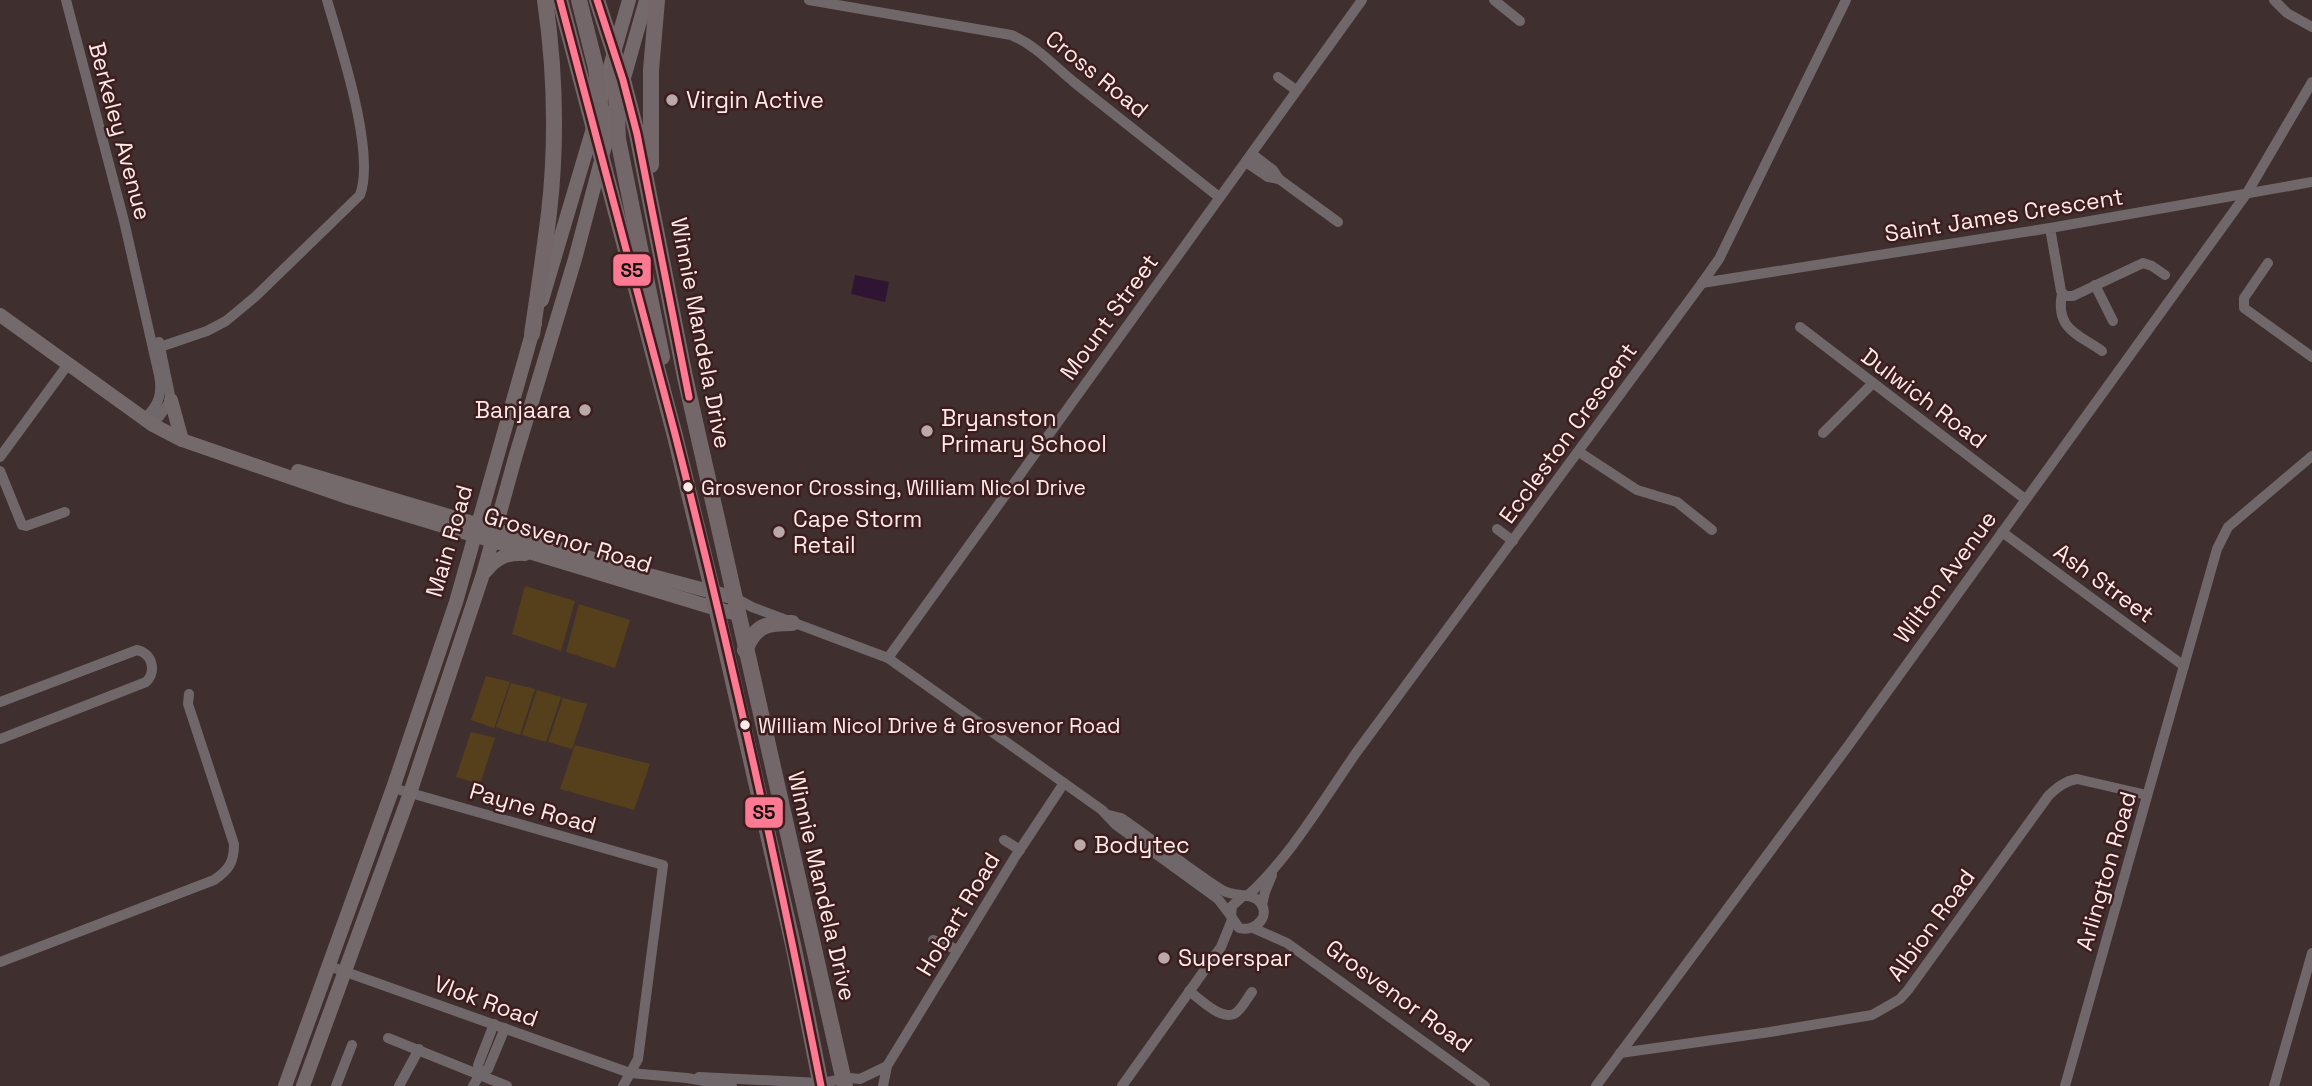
<svg xmlns="http://www.w3.org/2000/svg" width="2312" height="1086" font-family="'Space Grotesk',sans-serif">
  <style>
    .green { fill: #56401b }
    .water { fill: #301434 }
    .lines { fill: none; stroke-linecap: round; stroke-linejoin: round }
    .street { stroke: #70676a; stroke-width: 10 }
    .secondary { stroke: #756a6b; stroke-width: 14 }
    .primary { stroke: #74676a; stroke-width: 16 }
    .bus-1-casing { stroke: #3d1d1e; stroke-width: 12 }
    .bus-1 { stroke: #fe7a93; stroke-width: 7 }
    .poi-dot { fill: #baa9a8; stroke: #3d1d1e; stroke-width: 2.5 }
    .bus-dot { fill: #fceae9; stroke: #3d1d1e; stroke-width: 2.5 }
    .labels { text-anchor: middle; stroke-width: 5; stroke-linejoin: round; paint-order: stroke }
    .bus-label { font-size: 21px; fill: #fceae9; stroke: #3d1d1e; text-anchor: start }
    .street-label { font-size: 23px; fill: #fceae9; stroke: #3d1d1e }
    .poi-label { font-size: 23px; fill: #fceae9; stroke: #3d1d1e; text-anchor: start }
    .line-badge { stroke: #3d1d1e; stroke-width: 2.5 }
    .pale-badge-label { font-size: 19px; text-anchor: middle; font-weight: bold; fill: #111 }
  </style>
  <rect width="100%" height="100%" fill="#402f2f"/>
  <g class="green">
    <polygon points="525,586 575,601 561,651 512,634"/>
    <polygon points="579,604 630,620 615,668 566,652"/>
    <polygon points="486,676 510,682 494,728 471,720"/>
    <polygon points="511,683 535,689 520,735 496,727"/>
    <polygon points="537,690 561,697 546,742 522,735"/>
    <polygon points="563,698 587,704 572,749 548,742"/>
    <polygon points="471,732 495,738 480,784 456,777"/>
    <polygon points="575,745 650,764 634,810 560,789"/>
  </g>
  <polygon class="water" points="855,275 889,282 885,302 851,294"/>
  <g class="lines">
    <g class="street">
      <path d="M66 0 124 221 159 375C163 395 158 406 144 419"/>
      <path d="M809 0 1011 35C1036 45 1054 66 1075 83 1123 121 1171 159 1219 197"/>
      <polyline points="1494,0 1520,21"/>
      <polyline points="2274,0 2287,13 2312,27"/>
      <polyline points="1278,77 1296,90"/>
      <polyline points="1252,154 1273,170 1279,179 1338,222"/>
      <polyline points="1246,162 1268,177 1279,179"/>
      <polyline points="2050,228 2061,291 2065,296 2073,296 2143,263 2152,266 2165,275"/>
      <polyline points="2268,263 2244,298 2244,308 2312,357"/>
      <polyline points="1702,283 2050,228 2312,182"/>
      <polyline points="2095,285 2113,321"/>
      <path d="M2062 294C2055 329 2078 334 2102 351"/>
      <polyline points="1800,327 2025,499"/>
      <path d="M154 349 207 331 226 321 256 296 360 195C376 152 340 45 327 0"/>
      <polyline points="153,425 171,400 159,342"/>
      <polyline points="1823,433 1873,383"/>
      <polyline points="1579,452 1637,490 1677,502 1712,530"/>
      <polyline points="0,457 69,363"/>
      <polyline points="0,471 22,525 26,526 65,512"/>
      <polyline points="1497,529 1513,541"/>
      <polyline points="2002,532 2184,666"/>
      <polyline points="735,598 752,607 888,658 1102,810 1116,825 1218,899 1231,916"/>
      <polyline points="888,658 1362,0"/>
      <path d="M0 702 137 650C152 653 157 671 146 682L0 739"/>
      <polyline points="393,788 663,865 638,1059 623,1086"/>
      <path d="M1109 815 1121 818C1155 841 1187 868 1222 890 1233 897 1250 893 1258 900 1273 914 1256 933 1239 928L1231 916 1232 906 1243 896"/>
      <polyline points="1004,840 1020,850"/>
      <path d="M1247 896C1289 859 1324 799 1356 753L1702 283 1719 259 1846 0"/>
      <polyline points="1262,905 1265,892 1272,875"/>
      <polyline points="1253,928 1287,943 1485,1086"/>
      <polyline points="933,940 958,950"/>
      <path d="M0 962 214 880C229 870 234 862 234 844L188 704 189 694"/>
      <polyline points="329,966 630,1073 687,1078 732,1086"/>
      <path d="M1189 991C1199 998 1220 1020 1234 1014 1241 1011 1247 998 1252 992"/>
      <polyline points="388,1038 507,1086"/>
      <path d="M1620 1053 1770 1032 1872 1015 1900 999 1908 990 2049 795C2058 787 2065 781 2077 779L2147 795"/>
      <polyline points="480,1074 478,1065 494,1024"/>
      <polyline points="699,1077 821,1083 850,1078 860,1079 887,1066"/>
      <polyline points="336,1086 352,1045"/>
      <polyline points="399,1086 419,1049"/>
      <polyline points="473,1086 480,1074 488,1069 505,1028"/>
      <polyline points="883,1086 887,1066 1015,857 1064,783"/>
      <polyline points="1122,1086 1221,947 1232,920"/>
      <polyline points="1596,1086 1848,746 2247,193 2312,82"/>
      <polyline points="2065,1086 2217,549 2228,527 2312,456"/>
      <polyline points="2274,1086 2312,953"/>
    </g>
    <g class="secondary">
      <polyline points="622,85 646,0"/>
      <polyline points="600,102 629,0"/>
      <polyline points="542,300 594,125"/>
      <polyline points="0,315 153,425 182,440 344,496 717,609 738,614"/>
      <polyline points="171,400 182,440"/>
      <polyline points="298,471 634,571 735,598"/>
      <path d="M486 571C497 557 508 553 525 554"/>
      <polyline points="285,1086 393,788 456,602 535,323"/>
      <polyline points="303,1086 410,793 483,574 515,458 575,259 615,108"/>
    </g>
    <g class="primary">
      <polyline points="560,0 675,436 713,593 794,949 821,1086"/>
      <polyline points="579,0 596,68 600,104 600,135"/>
      <polyline points="597,0 623,80 637,134 685,377 845,1086"/>
      <polyline points="615,72 618,139 662,357"/>
      <polyline points="651,165 651,70 657,0"/>
      <path d="M532 334C538 294 544 254 549 213 557 143 555 69 545 0"/>
      <path d="M745 650C756 625 766 623 792 623"/>
    </g>
    <g class="bus-1-casing">
      <g id="bus-1">
        <path d="M560 0C598 145 637 289 675 434 730 650 778 868 821 1086"/>
        <polyline points="597,0 623,80 637,134 689,397"/>
      </g>
    </g>
    <use href="#bus-1" class="bus-1"/>
  </g>
  <g class="poi-dot">
    <circle cx="672" cy="100" r="7"/>
    <circle cx="585" cy="410" r="7"/>
    <circle cx="927" cy="431" r="7"/>
    <circle cx="779" cy="532" r="7"/>
    <circle cx="1080" cy="845" r="7"/>
    <circle cx="1164" cy="958" r="7"/>
  </g>
  <g class="bus-dot">
    <circle cx="688" cy="487" r="6"/>
    <circle cx="745" cy="725" r="6"/>
  </g>
  <g class="labels">
    <g class="bus-label">
      <text x="701" y="495">Grosvenor Crossing, William Nicol Drive</text>
      <text x="758" y="733">William Nicol Drive &amp; Grosvenor Road</text>
    </g>
    <g class="street-label">
      <text transform="translate(1097 74) rotate(39)" y="8">Cross Road</text>
      <text transform="translate(120 131) rotate(75)" y="8">Berkeley Avenue</text>
      <text transform="translate(2004 215) rotate(-9)" y="8">Saint James Crescent</text>
      <text transform="translate(1109 317) rotate(-54)" y="8">Mount Street</text>
      <text transform="translate(701 333) rotate(79)" y="8">Winnie Mandela Drive</text>
      <text transform="translate(1924 398) rotate(37)" y="8">Dulwich Road</text>
      <text transform="translate(1568 433) rotate(-54)" y="8">Eccleston Crescent</text>
      <text transform="translate(568 540) rotate(17)" y="8">Grosvenor Road</text>
      <text transform="translate(449 541) rotate(-74)" y="8">Main Road</text>
      <text transform="translate(1945 577) rotate(-54)" y="8">Wilton Avenue</text>
      <text transform="translate(2104 583) rotate(36)" y="8">Ash Street</text>
      <text transform="translate(533 808) rotate(16)" y="8">Payne Road</text>
      <text transform="translate(2106 871) rotate(-74)" y="8">Arlington Road</text>
      <text transform="translate(822 886) rotate(77)" y="8">Winnie Mandela Drive</text>
      <text transform="translate(958 914) rotate(-59)" y="8">Hobart Road</text>
      <text transform="translate(1931 925) rotate(-54)" y="8">Albion Road</text>
      <text transform="translate(1399 996) rotate(36)" y="8">Grosvenor Road</text>
      <text transform="translate(486 1001) rotate(20)" y="8">Vlok Road</text>
    </g>
    <g class="poi-label">
      <text x="686" y="108">Virgin Active</text>
      <text x="571" y="418" text-anchor="end">Banjaara</text>
      <text x="941" y="426">Bryanston<tspan x="941" dy="26">Primary School</tspan></text>
      <text x="793" y="527">Cape Storm<tspan x="793" dy="26">Retail</tspan></text>
      <text x="1094" y="853">Bodytec</text>
      <text x="1178" y="966">Superspar</text>
    </g>
  </g>
  <g class="line-badge">
    <rect x="612" y="253" width="40" height="34" rx="7" fill="#fe7a93"/>
    <rect x="744" y="796" width="40" height="33" rx="7" fill="#fe7a93"/>
  </g>
  <g class="pale-badge-label">
    <text x="632" y="277">S5</text>
    <text x="764" y="819">S5</text>
  </g>
</svg>
